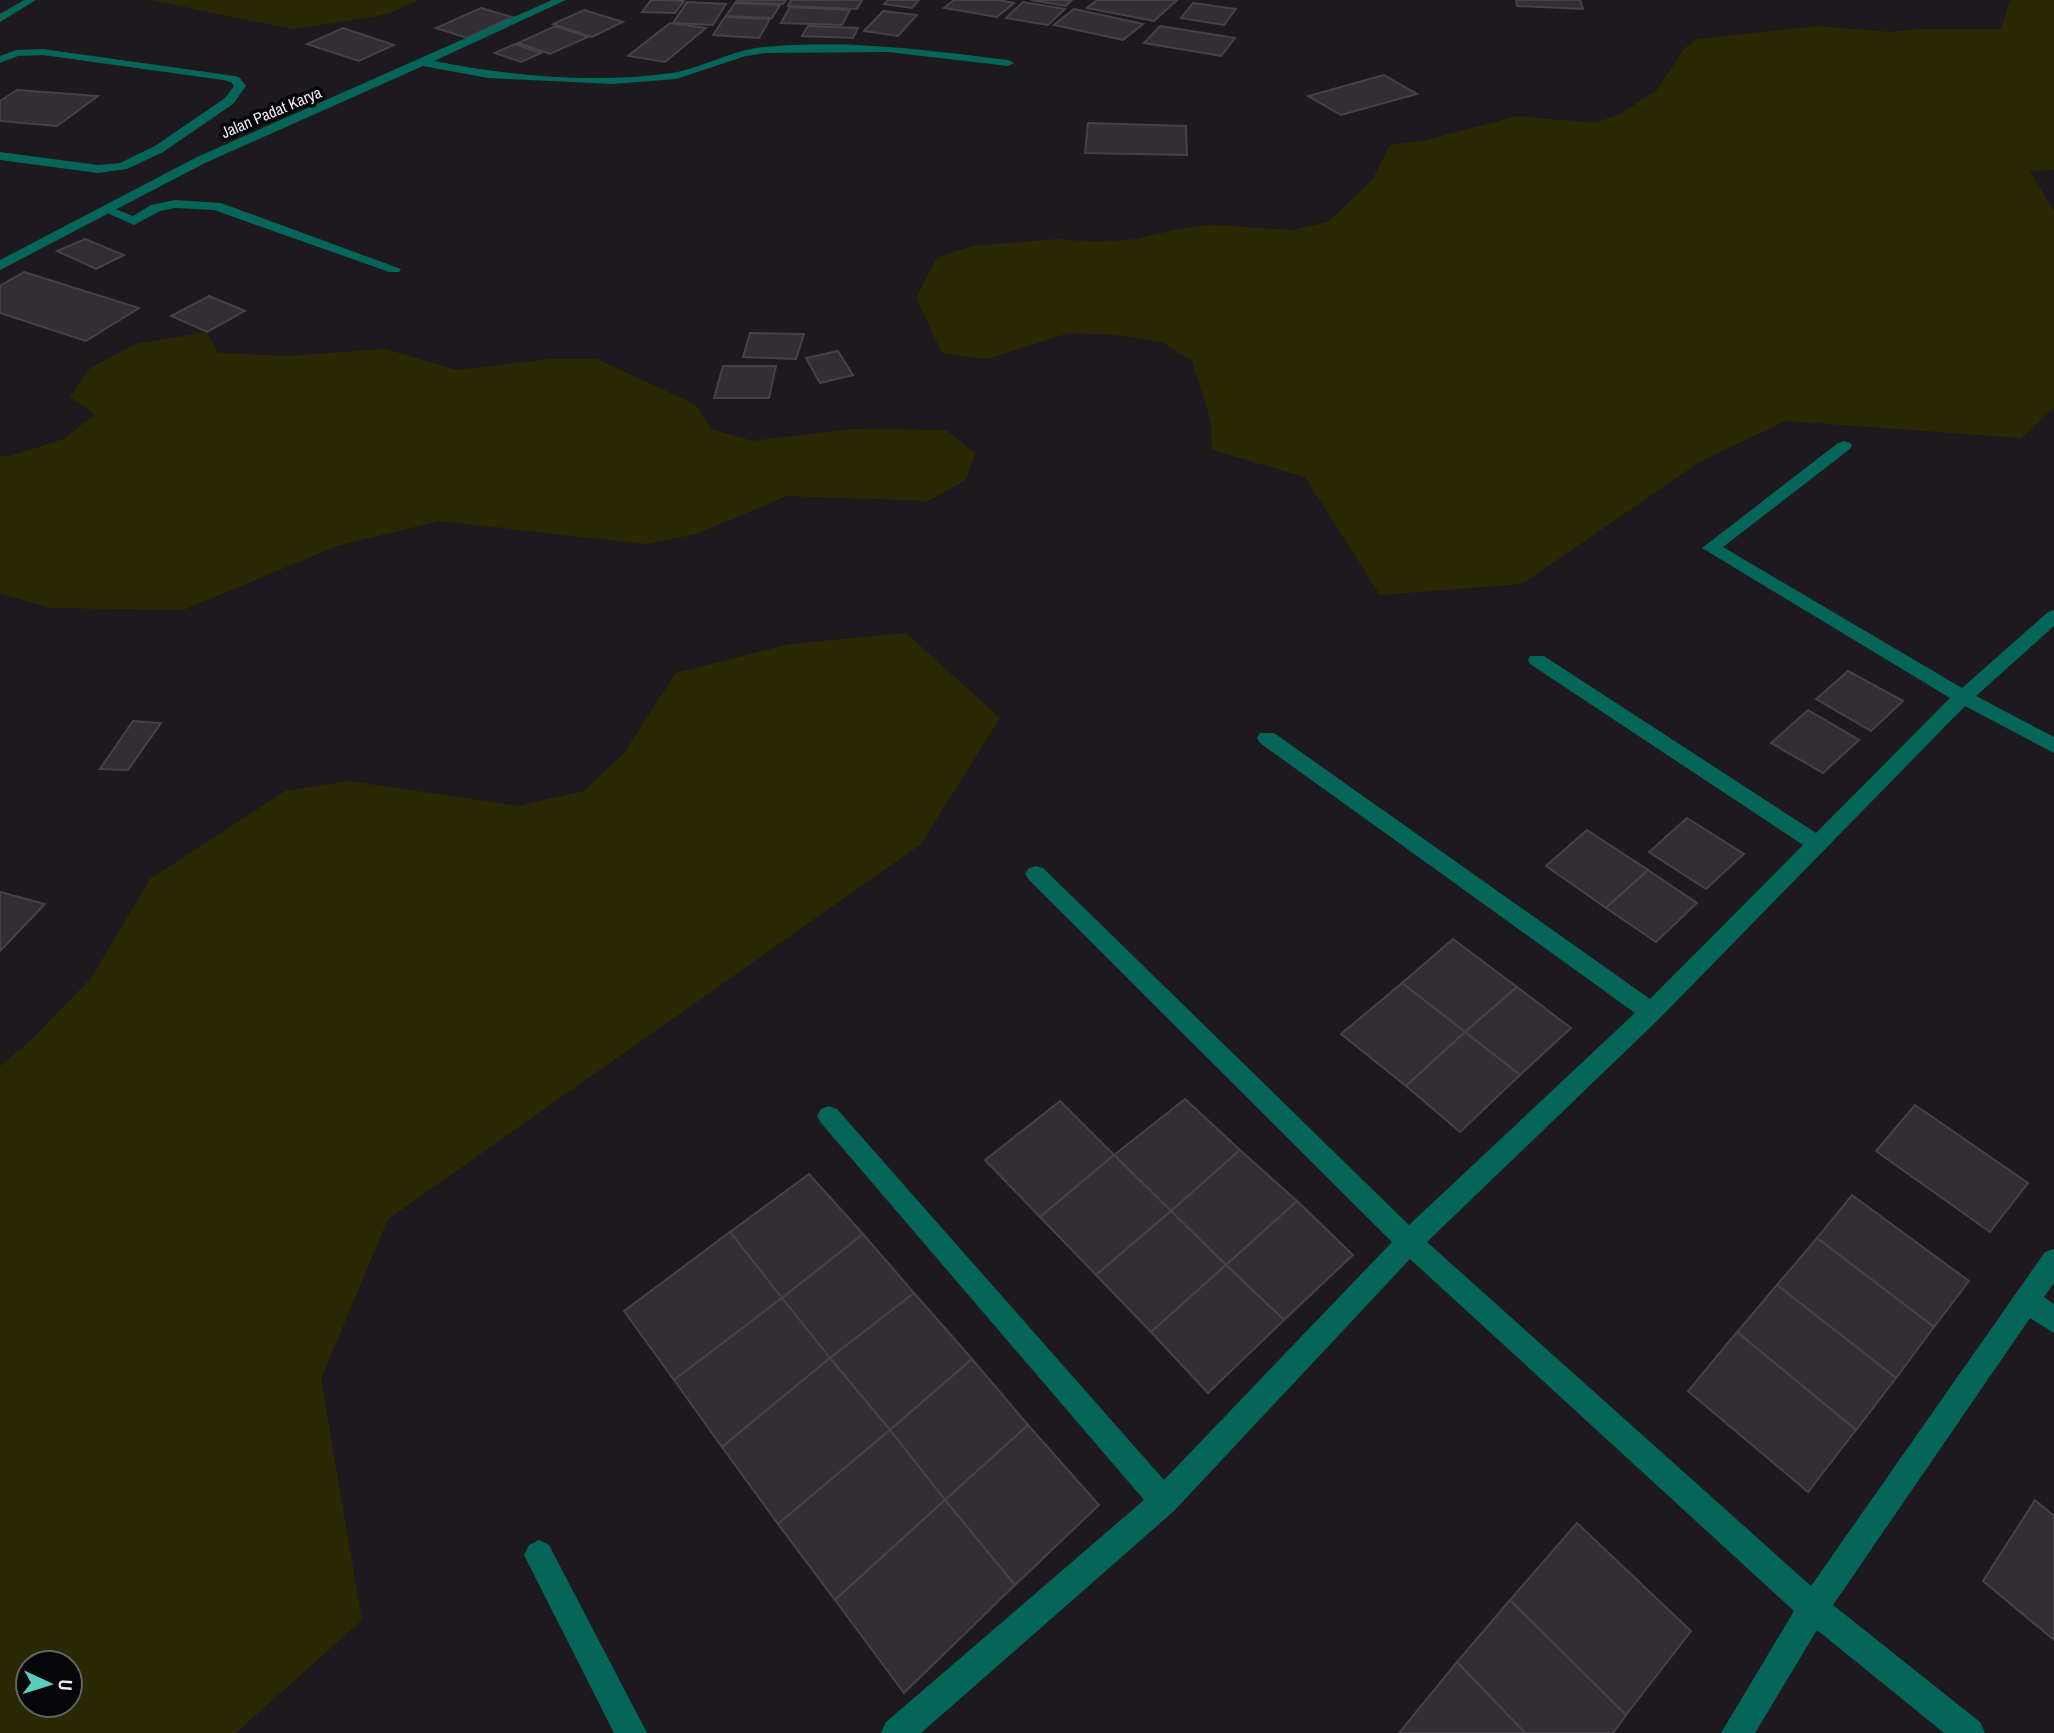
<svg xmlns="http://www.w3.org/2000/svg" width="2054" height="1733" font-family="'Archivo Narrow',sans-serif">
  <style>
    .green { fill: #292901; fill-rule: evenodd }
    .building { fill: #312e34; stroke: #454148; stroke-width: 2 }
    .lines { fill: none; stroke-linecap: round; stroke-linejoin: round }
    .lane { fill: #056559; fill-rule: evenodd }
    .street { fill: #056559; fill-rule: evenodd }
    .labels { text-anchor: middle; stroke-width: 7; stroke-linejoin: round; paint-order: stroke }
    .far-street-label { font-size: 16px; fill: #efedf1; stroke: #060507 }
  </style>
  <rect width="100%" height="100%" fill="#1d191f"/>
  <g class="green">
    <polygon points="151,0 419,0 390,13 373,17 291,29"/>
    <polygon points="2010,0 2054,0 2054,170 2030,171 2054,211 2054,408 2021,438 1786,421 1701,461 1522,584 1380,595 1305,477 1212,450 1211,422 1192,361 1162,342 1119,335 1069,333 987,359 942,353 916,298 937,257 973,246 1057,239 1096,242 1137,239 1173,230 1212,225 1293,230 1328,222 1372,180 1390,145 1423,141 1517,116 1595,123 1620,114 1657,90 1684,49 1697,39 1818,26 1890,32 1920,29 2001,29"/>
    <polygon points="207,332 218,353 289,356 386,349 456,370 551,359 597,359 696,405 711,429 752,441 851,429 946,430 975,453 966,480 928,501 787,496 696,534 647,544 439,521 337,546 183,610 52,608 0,594 0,456 10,456 64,439 95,414 70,397 90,368 136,344"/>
    <path d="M906 633 1000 718 921 844 388 1219 321 1379 362 1620 236 1733H0V1066L31 1040 92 977 150 879 285 791 349 781 518 806 584 791 624 753 676 673 790 644ZM28 1663H70V1705H28Z"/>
  </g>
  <g class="building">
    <polygon points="651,0 661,0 684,1 675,13 642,12"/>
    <polygon points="737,0 786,0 783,4 736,2"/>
    <polygon points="791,0 862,0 857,9 788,6"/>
    <polygon points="888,0 919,0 912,8 884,4"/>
    <polygon points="954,0 999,0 1014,3 997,17 944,8"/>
    <polygon points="1031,0 1072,0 1066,6"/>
    <polygon points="1097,0 1177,0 1154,21 1087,8"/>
    <polygon points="1516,0 1580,0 1583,9 1517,6"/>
    <polygon points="687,2 726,4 713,25 673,23"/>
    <polygon points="1023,2 1065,9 1048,25 1006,18"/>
    <polygon points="735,3 780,5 772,18 726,16"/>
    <polygon points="1193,3 1236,9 1224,25 1181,18"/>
    <polygon points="790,7 850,10 842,25 781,23"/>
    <polygon points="481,8 512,17 467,38 436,28"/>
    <polygon points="1074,9 1143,24 1123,40 1054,25"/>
    <polygon points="584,10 623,22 592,37 553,24"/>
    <polygon points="883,11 917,15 898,36 864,31"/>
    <polygon points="725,17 770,19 759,38 713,35"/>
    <polygon points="670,23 706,28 665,62 628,56"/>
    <polygon points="555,26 588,37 550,54 518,43"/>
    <polygon points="808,26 858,28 853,38 802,36"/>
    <polygon points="1160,26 1235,38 1221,56 1144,43"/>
    <polygon points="343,28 394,45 359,61 307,44"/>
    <polygon points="515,44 541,53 521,62 495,53"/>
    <polygon points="1384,75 1417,94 1341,115 1308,96"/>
    <polygon points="17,90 98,96 57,126 0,121 0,101"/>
    <polygon points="1088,123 1186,126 1187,155 1085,153"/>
    <polygon points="85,239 124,255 96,269 57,251"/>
    <polygon points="24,272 139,308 86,341 0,313 0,286"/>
    <polygon points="209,296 245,311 207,332 171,316"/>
    <polygon points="750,333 804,334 796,359 743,357"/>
    <polygon points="838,351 853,375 820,383 806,358"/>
    <polygon points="723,366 776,366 769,398 714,398"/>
    <polygon points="1848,671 1903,701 1871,731 1816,699"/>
    <polygon points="1808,710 1859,740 1823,773 1771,743"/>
    <polygon points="133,721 161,723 128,770 100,769"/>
    <polygon points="1687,818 1744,854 1706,889 1649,852"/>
    <polygon points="1587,830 1648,870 1606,908 1546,866"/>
    <polygon points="1648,870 1697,903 1656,942 1606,908"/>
    <polygon points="0,892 45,904 0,951"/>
    <polygon points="1453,939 1517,987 1465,1032 1402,983"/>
    <polygon points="1402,983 1465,1032 1406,1086 1341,1034"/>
    <polygon points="1517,987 1571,1028 1520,1075 1465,1032"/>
    <polygon points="1465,1032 1520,1075 1460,1132 1406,1086"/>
    <polygon points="1185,1099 1240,1150 1171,1211 1114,1155"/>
    <polygon points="1060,1101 1114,1155 1040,1217 985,1160"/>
    <polygon points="1915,1105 2028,1183 1990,1232 1876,1151"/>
    <polygon points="1240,1150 1297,1201 1226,1265 1171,1211"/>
    <polygon points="1114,1155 1171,1211 1096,1275 1040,1217"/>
    <polygon points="809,1174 863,1234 782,1298 730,1232"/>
    <polygon points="1852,1195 1969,1281 1934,1327 1817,1238"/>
    <polygon points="1297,1201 1353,1255 1284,1320 1226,1265"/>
    <polygon points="1171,1211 1226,1265 1151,1332 1096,1275"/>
    <polygon points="730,1232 782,1298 674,1380 624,1311"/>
    <polygon points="863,1234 914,1293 830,1358 782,1298"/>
    <polygon points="1817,1238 1934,1327 1896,1378 1777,1285"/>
    <polygon points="1226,1265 1284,1320 1208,1393 1151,1332"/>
    <polygon points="1777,1285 1896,1378 1856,1430 1737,1332"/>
    <polygon points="914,1293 972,1359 890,1430 830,1358"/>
    <polygon points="782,1298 830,1358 722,1447 674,1380"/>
    <polygon points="1737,1332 1856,1430 1808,1492 1688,1391"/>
    <polygon points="830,1358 890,1430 778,1524 722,1447"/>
    <polygon points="972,1359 1028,1425 945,1500 890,1430"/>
    <polygon points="1028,1425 1099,1505 1015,1585 945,1500"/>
    <polygon points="890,1430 945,1500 835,1600 778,1524"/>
    <polygon points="945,1500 1015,1585 904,1693 835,1600"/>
    <polygon points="2035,1500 2054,1516 2054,1640 1983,1581"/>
    <polygon points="1577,1523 1691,1631 1626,1715 1510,1600"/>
    <polygon points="1510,1600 1626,1715 1613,1733 1525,1733 1457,1662"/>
    <polygon points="1457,1662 1525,1733 1399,1733"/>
  </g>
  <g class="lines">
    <polygon class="lane" points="175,200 221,203 401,269 399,272 389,272 214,210 175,208 160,211 134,225 98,209 105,205 133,216 151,205"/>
    <g class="street">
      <polygon points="24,0 36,0 0,22 0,14"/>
      <path d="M552 0H566L434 61C510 76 594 84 672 73 703 68 731 50 764 47 845 39 927 50 1008 60L1014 63 1008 66 888 52 765 53 746 56 676 79 613 84 488 78 423 66 205 163 0 270V260L197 157Z"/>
      <polygon points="43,49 235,76 239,77 246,86 233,104 163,152 127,169 98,173 0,160 0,152 98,165 120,163 155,146 225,98 234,86 231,82 223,80 43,55 18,56 0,63 0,56 16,50"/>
      <polygon points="1844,441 1850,443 1852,446 1850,449 1723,547 1962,688 2048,612 2054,610 2054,626 1976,696 2054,737 2054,753 1965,706 1659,1019 1427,1242 1811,1586 2045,1252 2054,1249 2054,1283 2044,1297 2054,1304 2054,1333 2030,1318 1833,1605 1980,1722 1985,1733 1944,1733 1817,1630 1755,1733 1721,1733 1794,1611 1410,1259 1174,1511 921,1733 881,1733 886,1722 1144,1500 821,1123 817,1116 821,1109 829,1106 837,1109 1164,1480 1392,1242 1029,880 1025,874 1029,868 1036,866 1043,868 1409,1225 1635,1013 1260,743 1257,738 1260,733 1274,733 1650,999 1803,845 1530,664 1528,660 1530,656 1544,656 1816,833 1950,698 1702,548 1838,443"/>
      <polygon points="539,1540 549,1545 647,1733 614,1733 524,1555 529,1545"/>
    </g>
  </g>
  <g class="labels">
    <g class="far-street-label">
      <text transform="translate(271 112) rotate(-23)" y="6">Jalan Padat Karya</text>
    </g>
  </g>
  <g transform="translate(49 1684) rotate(94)"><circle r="33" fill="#060507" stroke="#636265" stroke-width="2"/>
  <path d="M0-5L12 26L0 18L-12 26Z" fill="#59cebe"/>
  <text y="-10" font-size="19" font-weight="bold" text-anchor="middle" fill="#efedf1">U</text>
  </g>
</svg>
